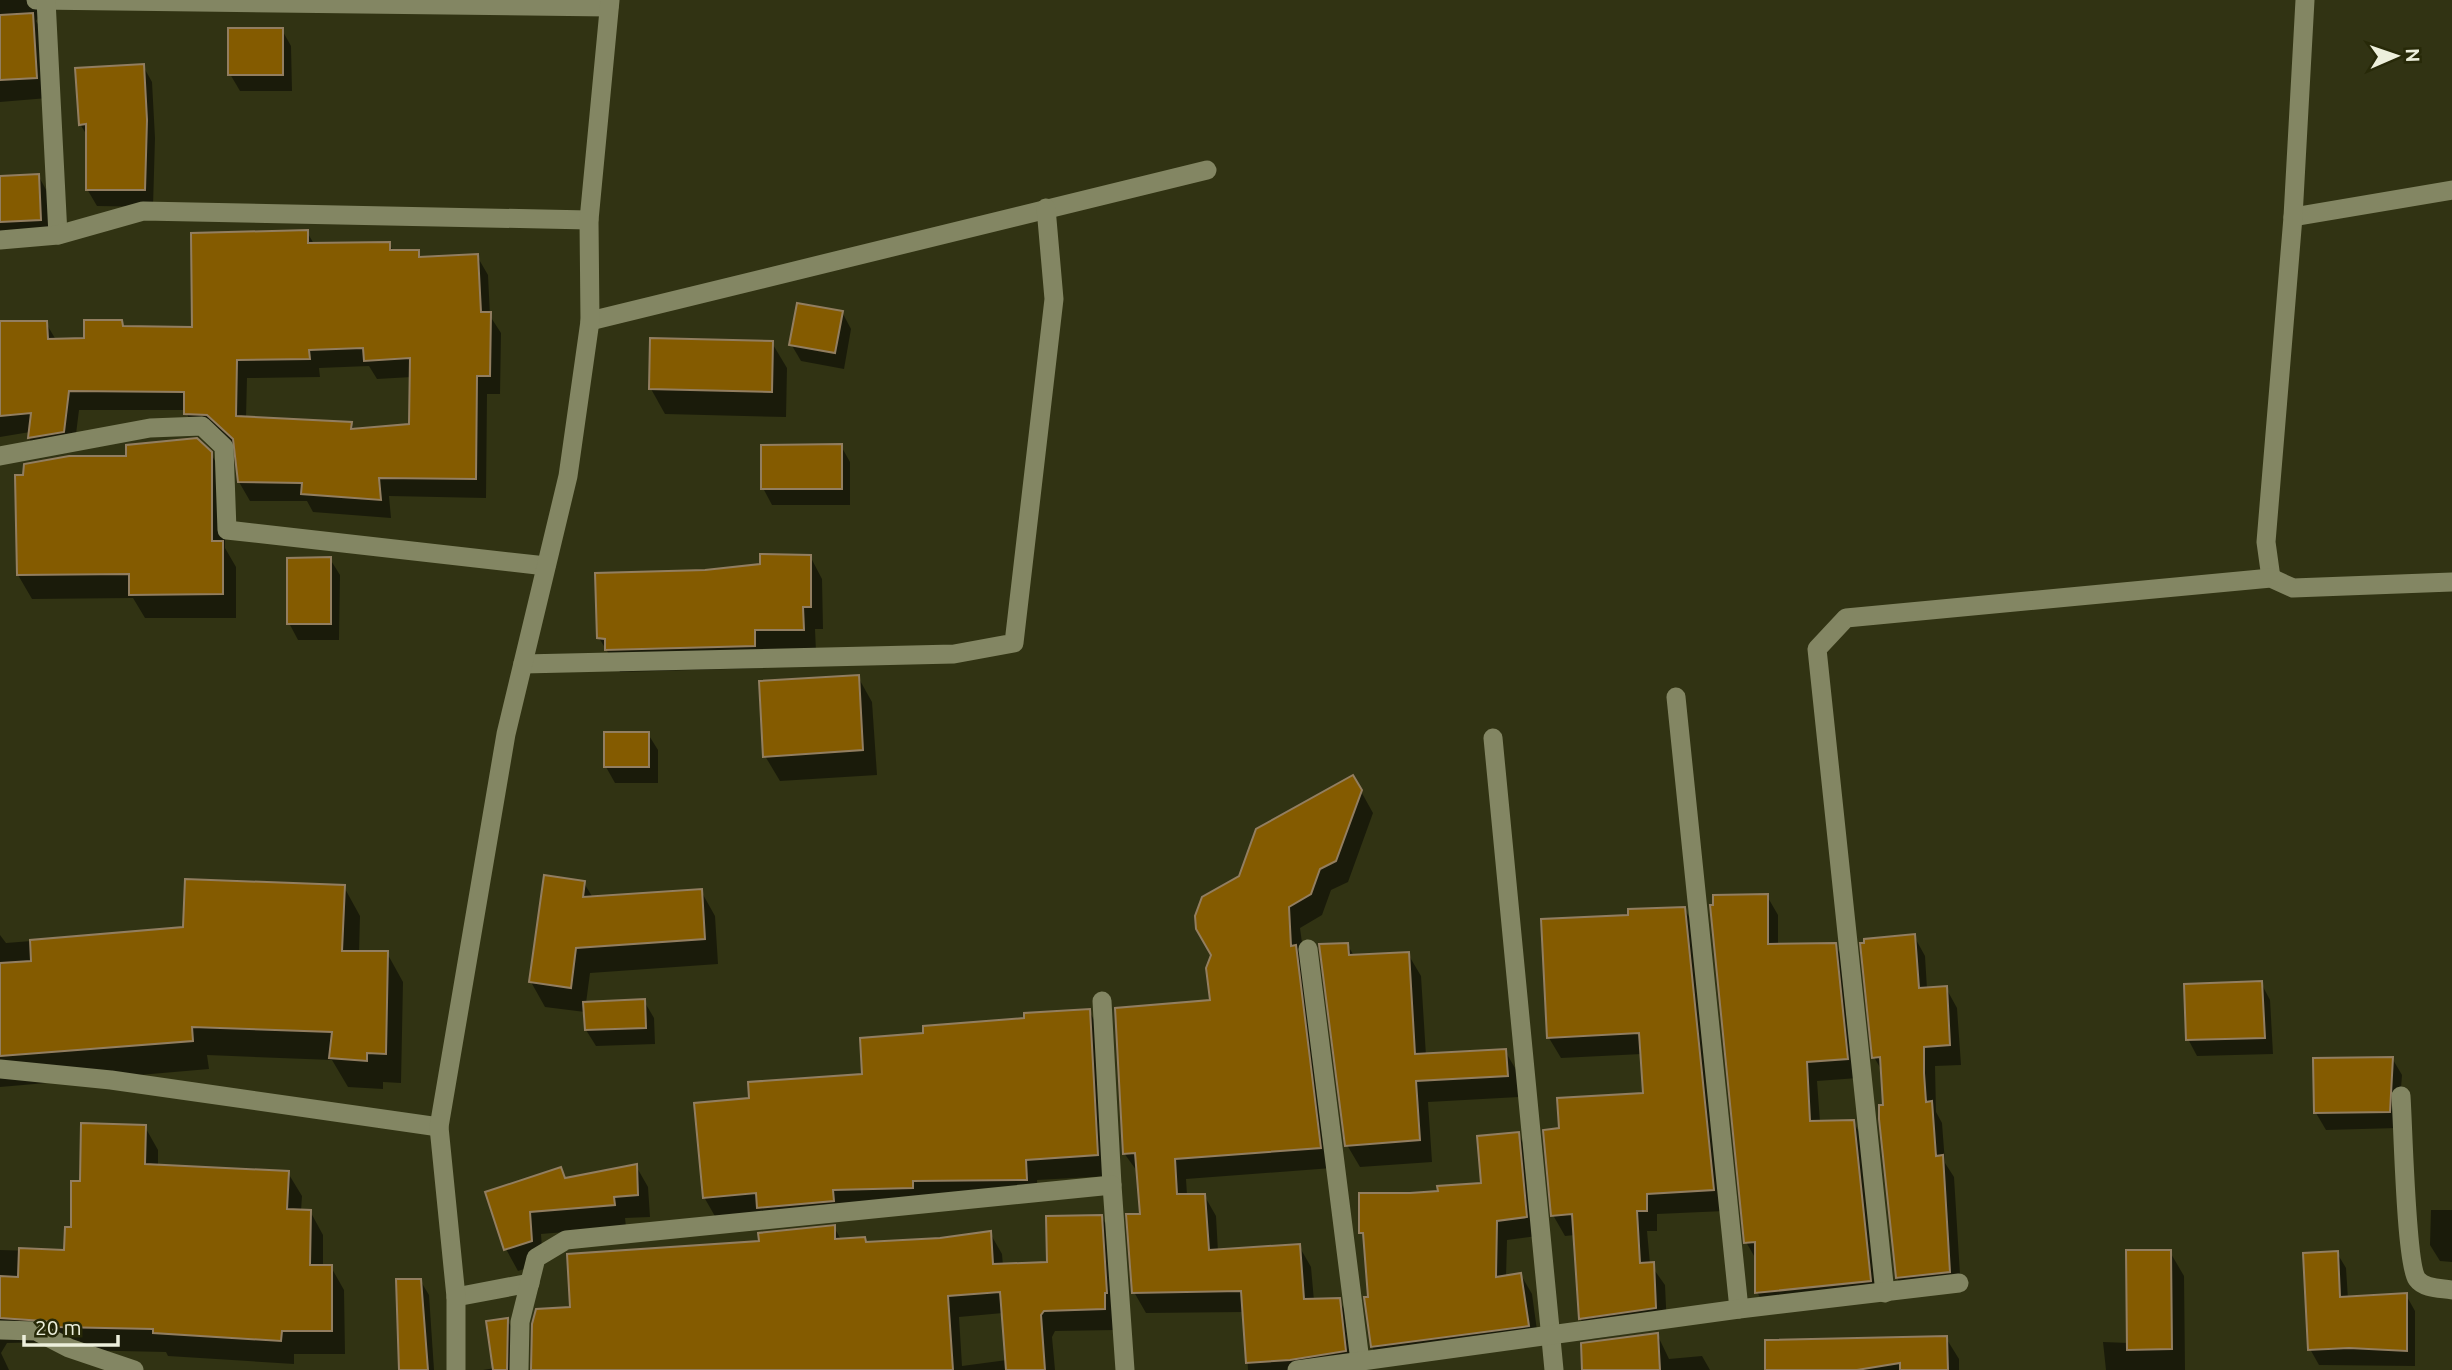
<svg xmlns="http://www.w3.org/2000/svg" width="2452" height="1370" font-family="Ubuntu,sans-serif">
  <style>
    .shadow { fill: #0007; fill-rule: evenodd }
    .building { fill: #845b00; stroke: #927e60; stroke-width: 2; fill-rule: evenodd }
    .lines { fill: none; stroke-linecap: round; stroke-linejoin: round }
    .minor { stroke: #838663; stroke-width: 19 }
  </style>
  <rect width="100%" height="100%" fill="#313313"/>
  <g class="shadow">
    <polygon points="0,0 60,0 43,11 36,21 44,34 48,98 0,102"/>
    <polygon points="282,30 291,46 292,91 240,91 230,74"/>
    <polygon points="143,66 152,82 155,138 153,207 97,206 87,189 88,137 80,124"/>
    <polygon points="38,175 50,197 52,241 0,244 0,178"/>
    <path d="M307 232 314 244H389L394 252H418L422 259 477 256 488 275 490 316 501 333 500 394H487L486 498 389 496 391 518 313 512 307 501H250L239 482 236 449 219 433H196L185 410H79L74 450 40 457 29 438 30 432 0 437V322L46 323 56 340 86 339 121 322 125 328 193 329ZM369 366 377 379 412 377 411 425 355 430 351 424 246 418 247 378 320 377 319 368Z"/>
    <polygon points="842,312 851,329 844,369 801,361 791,344"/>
    <polygon points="772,343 787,368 786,417 665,414 651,389"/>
    <polygon points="841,446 850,462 850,505 772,505 763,488"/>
    <polygon points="211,454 225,478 225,548 236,567 236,618 145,618 133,598 32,599 18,575 25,477 127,458"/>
    <polygon points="810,556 822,579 823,629 815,629 816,652 766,652 767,668 620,672 599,638 705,572"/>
    <polygon points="330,559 340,575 339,640 298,640 289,623"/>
    <polygon points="858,677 872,702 877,775 780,781 765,756"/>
    <polygon points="648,734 658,750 658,783 615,783 606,767"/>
    <polygon points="1353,777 1373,813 1348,882 1331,890 1322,915 1300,928 1332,1168 1186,1179 1187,1195 1204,1195 1216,1216 1218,1252 1299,1246 1311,1267 1314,1301 1339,1300 1351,1321 1357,1370 1248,1370 1245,1312 1146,1313 1134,1292 1141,1215 1139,1174 1124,1153 1212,1002 1241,878"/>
    <polygon points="584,883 593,898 701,891 715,916 718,964 590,973 586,1003 644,1001 654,1018 655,1044 596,1046 586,1030 585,1012 545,1007 531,982"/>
    <polygon points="344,887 360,916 359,953 387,953 403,982 401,1083 383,1082 383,1089 348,1087 332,1060 207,1055 209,1069 0,1087 0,935 6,943 185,929"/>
    <polygon points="1767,896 1778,915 1778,946 1835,945 1846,964 1858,1078 1817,1081 1820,1122 1853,1122 1865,1141 1881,1300 1768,1311 1757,1292 1757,1261 1746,1242"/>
    <polygon points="1684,908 1696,929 1725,1211 1657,1214 1657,1231 1647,1231 1650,1264 1665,1285 1667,1328 1592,1339 1580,1318 1575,1235 1565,1236 1553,1215 1560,1130 1645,1095 1642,1054 1561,1058 1549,1038 1630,917"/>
    <polygon points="1914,936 1925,956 1927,989 1946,988 1957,1008 1961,1065 1935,1066 1936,1112 1942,1123 1945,1163 1954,1177 1961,1291 1909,1297 1897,1278 1882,1071 1874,1057"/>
    <polygon points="1347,944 1354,956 1408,954 1421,976 1426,1056 1505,1051 1518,1073 1519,1097 1428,1102 1432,1162 1360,1167 1347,1145"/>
    <polygon points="2261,983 2270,1000 2273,1054 2197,1056 2188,1039"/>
    <polygon points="1089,1011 1101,1032 1109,1176 1037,1180 1038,1200 716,1218 704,1197 751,1099 864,1075 925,1035"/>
    <polygon points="2392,1058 2402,1075 2398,1128 2326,1130 2316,1113 2315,1060"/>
    <polygon points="145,1127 158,1150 158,1166 288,1173 302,1196 301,1211 310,1211 323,1235 323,1267 331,1267 344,1290 345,1354 294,1354 294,1364 168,1356 166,1352 72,1350 51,1342 7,1343 1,1353 9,1370 0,1370 0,1250 65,1252 82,1183"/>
    <polygon points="1518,1134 1529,1153 1537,1236 1507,1240 1506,1277 1521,1275 1532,1294 1539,1345 1383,1366 1372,1347 1366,1299 1370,1299 1365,1240 1361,1232 1410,1195 1483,1185"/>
    <polygon points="636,1166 648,1187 650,1217 625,1218 626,1227 541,1234 543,1263 518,1271 506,1249 488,1193 560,1169 566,1180"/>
    <polygon points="2431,1210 2452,1210 2452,1262 2440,1261 2430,1245"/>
    <path d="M1101 1216 1113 1237 1116 1330 1055 1331 1052 1337 1055 1370H533L572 1309 761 1243 834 1227 841 1240 867 1244 941 1240 990 1233 1002 1254 1003 1266 1049 1264ZM1003 1313 1007 1360 962 1366 959 1317Z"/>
    <polygon points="2170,1252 2184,1276 2185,1370 2106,1370 2103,1342 2129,1343"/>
    <polygon points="2337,1253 2346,1268 2348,1299 2406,1295 2415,1311 2415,1366 2319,1365 2310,1349"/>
    <polygon points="420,1280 429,1295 434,1370 401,1370"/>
    <polygon points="507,1320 520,1341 519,1370 483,1370 495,1368"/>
    <polygon points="1657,1334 1669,1359 1702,1356 1710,1370 1584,1370"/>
    <polygon points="1946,1338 1959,1359 1959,1370 1767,1370"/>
  </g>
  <g class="building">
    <polygon points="33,13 37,78 0,80 0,15"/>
    <rect x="228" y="28" width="55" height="47"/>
    <polygon points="144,64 147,120 145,190 86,190 86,124 79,125 75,68"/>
    <polygon points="39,174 41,220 0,222 0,176"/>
    <path d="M308 230V243L390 242V250H419V257L478 254 481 312H491L490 376H477L476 479 379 478 381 500 301 494 302 483 238 482 233 439 207 415 184 414V392L69 391 64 432 28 438 31 413 0 416V321H47L48 339 84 338V320H122L123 326 192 327 191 233ZM363 348 364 361 410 358 409 424 351 429 352 422 236 416 237 360 310 359 309 350Z"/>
    <polygon points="797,303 843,311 835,353 789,345"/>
    <polygon points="650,338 773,341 772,392 649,389"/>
    <polygon points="197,438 212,452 212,541 223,541 223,594 129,595 129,574 17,575 15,475 23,475 24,464 69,456 126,456 126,445"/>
    <polygon points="842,444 842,489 761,489 761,445"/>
    <polygon points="760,554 811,555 811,607 803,607 804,630 755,630 755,646 605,650 605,639 597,638 595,573 705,570 760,564"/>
    <polygon points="331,557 331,624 287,624 287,558"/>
    <polygon points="859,675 863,750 763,757 759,681"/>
    <rect x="604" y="732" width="45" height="35"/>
    <polygon points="1353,775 1362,790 1336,861 1320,869 1311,894 1289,907 1291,946 1296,945 1321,1148 1175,1159 1177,1194 1205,1194 1209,1250 1300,1244 1304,1299 1340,1298 1346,1351 1290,1360 1246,1363 1241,1291 1132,1293 1126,1214 1140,1214 1135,1153 1123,1154 1115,1008 1210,1000 1206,968 1211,955 1196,929 1195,916 1202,897 1239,876 1256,829"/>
    <polygon points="544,875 585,881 583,897 702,889 705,939 576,948 571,988 529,982"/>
    <polygon points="185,879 345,885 342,951 388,951 386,1054 367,1053 367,1061 329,1058 332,1032 192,1027 193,1041 0,1056 0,963 31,961 30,940 183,927"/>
    <polygon points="1768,894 1768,944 1836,943 1848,1059 1807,1062 1810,1121 1854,1120 1871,1281 1755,1293 1755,1242 1744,1243 1710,905 1713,905 1713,895"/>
    <polygon points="1685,907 1714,1190 1647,1194 1647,1211 1637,1211 1640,1263 1654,1262 1656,1308 1579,1319 1572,1214 1551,1216 1543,1130 1559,1128 1557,1098 1643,1093 1639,1033 1547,1038 1541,919 1628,915 1628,909"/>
    <polygon points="1915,934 1919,988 1947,986 1950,1045 1924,1047 1924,1073 1926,1102 1932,1101 1936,1156 1943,1155 1950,1272 1896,1278 1879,1119 1879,1105 1883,1105 1880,1057 1872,1058 1860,943 1864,943 1864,939"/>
    <polygon points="1348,943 1349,955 1409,952 1415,1054 1506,1049 1508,1076 1416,1081 1420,1140 1345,1146 1319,944"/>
    <polygon points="2262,981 2265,1038 2186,1040 2184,984"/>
    <polygon points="645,999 646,1028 585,1030 583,1002"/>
    <polygon points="1090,1009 1098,1155 1026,1160 1027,1180 913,1181 913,1188 833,1190 834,1201 757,1208 756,1193 703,1198 694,1103 749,1098 748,1082 862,1074 860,1038 923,1033 923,1026 1024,1018 1024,1013"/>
    <polygon points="2393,1057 2390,1112 2314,1113 2313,1058"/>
    <polygon points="81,1123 146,1125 145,1164 289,1171 287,1209 311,1210 310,1265 332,1265 332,1331 282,1331 281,1341 153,1333 153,1329 57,1327 57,1322 0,1318 0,1276 18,1277 19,1248 64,1250 65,1227 71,1227 71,1181 80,1181"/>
    <polygon points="1519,1132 1527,1217 1497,1221 1496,1277 1521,1273 1529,1326 1371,1347 1364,1297 1368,1297 1363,1233 1359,1233 1359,1193 1410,1193 1438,1191 1437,1186 1481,1183 1477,1136"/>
    <polygon points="637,1164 638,1195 614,1197 615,1205 530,1212 532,1241 504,1250 485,1192 561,1167 565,1178"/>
    <polygon points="1102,1215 1107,1293 1105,1293 1105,1309 1044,1311 1041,1315 1045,1370 1006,1370 1000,1292 948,1296 953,1370 531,1370 532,1324 536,1309 570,1307 567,1254 759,1241 758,1233 835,1225 835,1239 865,1237 866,1242 940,1238 991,1231 993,1264 1047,1262 1046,1216"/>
    <polygon points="2126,1250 2171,1250 2172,1349 2127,1350"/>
    <polygon points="2338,1251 2340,1297 2407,1293 2407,1351 2349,1348 2308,1350 2303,1253"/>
    <polygon points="396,1279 421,1279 428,1370 399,1370"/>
    <polygon points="508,1318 507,1370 493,1370 486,1321"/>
    <polygon points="1658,1333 1660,1370 1582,1370 1581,1343"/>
    <polygon points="1947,1336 1948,1370 1900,1370 1900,1363 1857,1370 1765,1370 1765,1340"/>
  </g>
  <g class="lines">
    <g class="minor">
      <polyline points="36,0 609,7"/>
      <polyline points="46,0 58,235"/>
      <polyline points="2293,217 2452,190"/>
      <polyline points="0,240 58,235 143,211 589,220"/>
      <polyline points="590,321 1207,170"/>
      <polyline points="0,456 150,428 202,426 224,447 227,530 546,566"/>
      <polyline points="2271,578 2266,542 2293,217 2305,0"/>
      <polyline points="523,664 954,654 1014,643 1054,299 1046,208"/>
      <polyline points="1676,697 1739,1309"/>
      <polyline points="1493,738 1554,1370"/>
      <polyline points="1308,949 1360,1361"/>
      <polyline points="1102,1001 1112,1185"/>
      <polyline points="0,1069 111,1080 439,1127"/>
      <path d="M2401 1096C2403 1125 2406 1264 2417 1279 2424 1289 2441 1288 2452 1290"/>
      <polyline points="1885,1293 1817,649 1846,618 2271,578 2293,588 2452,582"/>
      <polyline points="456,1297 530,1283"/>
      <polyline points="0,1330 36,1331 69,1348 134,1370"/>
      <polyline points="456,1370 456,1297 439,1127 506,734 568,476 590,321 589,220 610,0"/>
      <polyline points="519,1370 520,1322 536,1258 566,1240 1112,1185 1125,1370"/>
      <polyline points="1297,1370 1739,1309 1959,1283"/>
    </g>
  </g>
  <g transform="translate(2396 56) rotate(88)" stroke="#272908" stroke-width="5" paint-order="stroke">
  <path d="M0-5L12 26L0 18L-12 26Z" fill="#edefdc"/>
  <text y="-10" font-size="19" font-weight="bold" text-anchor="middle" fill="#edefdc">N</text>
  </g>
  <path d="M24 1335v10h94v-10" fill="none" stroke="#edefdc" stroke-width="3.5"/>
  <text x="35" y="1335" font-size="21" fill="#edefdc" stroke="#272908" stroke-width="5" paint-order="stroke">20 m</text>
</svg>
